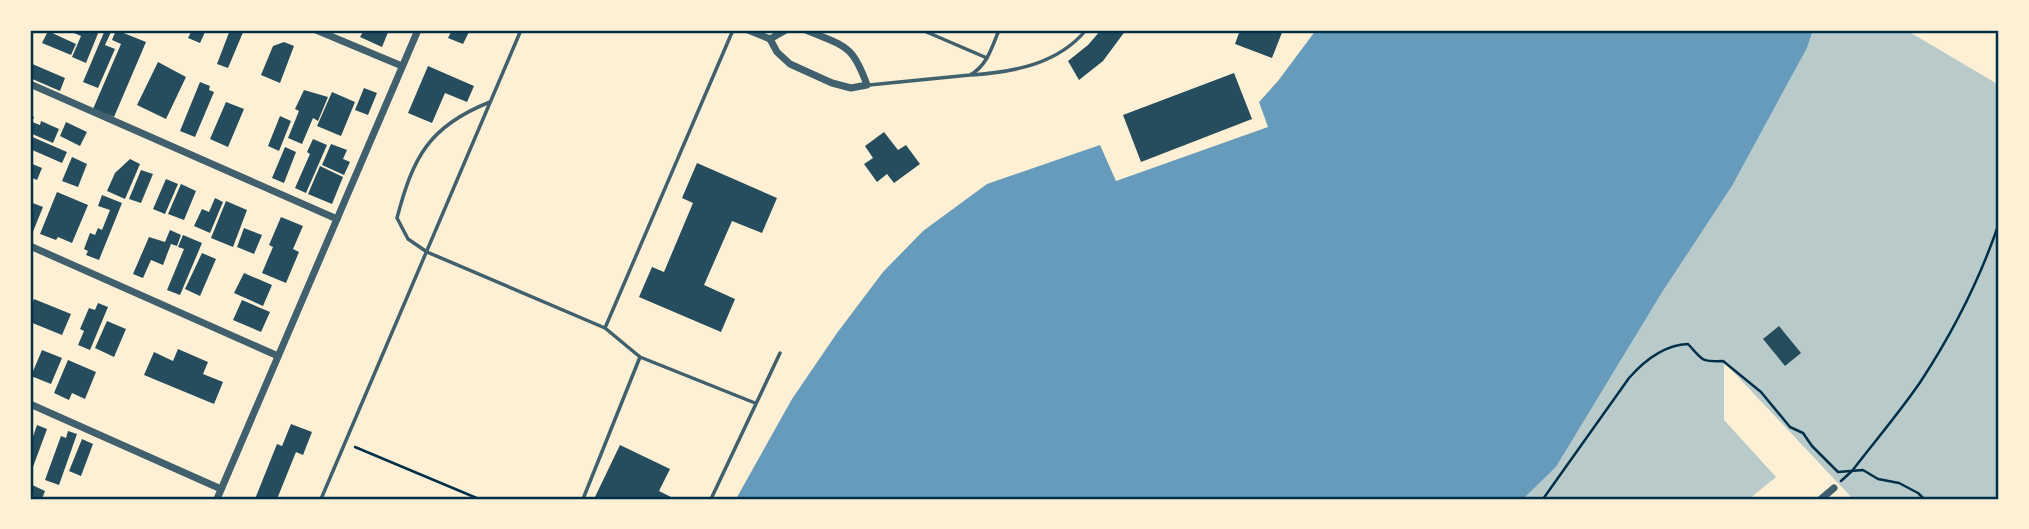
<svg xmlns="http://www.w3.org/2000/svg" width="2029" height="529" font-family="Raleway,sans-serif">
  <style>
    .green { fill: #b9caca }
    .water { fill: #669bbc }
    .building { fill: #264d5e }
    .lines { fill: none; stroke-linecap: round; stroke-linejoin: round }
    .path { stroke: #003049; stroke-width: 2.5 }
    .service { stroke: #3f606c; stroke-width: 3.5 }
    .minor { stroke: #3f606c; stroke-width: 7 }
    .neatline { fill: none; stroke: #003049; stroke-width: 2.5 }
  </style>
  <rect width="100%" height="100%" fill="#fdf0d5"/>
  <polygon class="green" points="1813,30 1906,30 1999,85 1999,499 1853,499 1724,362 1724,420 1776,477 1749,499 1523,499 1556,467 1661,294 1732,186 1807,48"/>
  <polygon class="water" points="1316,30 1813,30 1807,48 1732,186 1661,294 1556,467 1523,499 736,499 792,399 837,333 883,272 923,231 987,184 1100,145 1116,181 1268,127 1259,102 1278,81"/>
  <g class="building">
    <polygon points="67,30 99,31 86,63 72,57 81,36"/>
    <polygon points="105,30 111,32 105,45 115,49 98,88 83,82"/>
    <polygon points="116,30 146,42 114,117 93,109 121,44 112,40"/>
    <polygon points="192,30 206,30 200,43 188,38"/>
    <polygon points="230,30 244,30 228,68 217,64"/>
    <polygon points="364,30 389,30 382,47 360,37"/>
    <polygon points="452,30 470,30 463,44 448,38"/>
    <polygon points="1101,30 1126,30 1103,61 1079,80 1068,61 1088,45"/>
    <polygon points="1240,30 1283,30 1272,58 1235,44"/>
    <polygon points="48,31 76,44 71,55 42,43"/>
    <polygon points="284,42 294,46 280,83 261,75 273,46"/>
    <polygon points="158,62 186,77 166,119 137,105"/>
    <polygon points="30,63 65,78 60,91 30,78"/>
    <polygon points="428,66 474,86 467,102 445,93 432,123 408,113"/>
    <polygon points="1234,73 1252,119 1141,162 1123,115"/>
    <polygon points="200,82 210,86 209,90 214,92 195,137 180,131"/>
    <polygon points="364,88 377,93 368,115 355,110"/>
    <polygon points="304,90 328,97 318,121 313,118 302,144 288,138 299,111 295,109"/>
    <polygon points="332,92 355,102 341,136 317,126"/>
    <polygon points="226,102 244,109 228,147 210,139"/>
    <polygon points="30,115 34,117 32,122 40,125 41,121 59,129 53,143 30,133"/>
    <polygon points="280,116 291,121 279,151 268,146"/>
    <polygon points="66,122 87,132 80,146 60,136"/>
    <polygon points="884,132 898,150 906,145 920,164 894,183 887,174 877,182 864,164 873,158 865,146"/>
    <polygon points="30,136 67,152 62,163 30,149"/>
    <polygon points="313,139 327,145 306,193 295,188 310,154 307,152"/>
    <polygon points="331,144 347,150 343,159 350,162 344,175 322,165"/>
    <polygon points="285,147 296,152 284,183 272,178"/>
    <polygon points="72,157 87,164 78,187 62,181"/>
    <polygon points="130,159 140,164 125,199 107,191 115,173"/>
    <polygon points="30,163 42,168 37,180 30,177"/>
    <polygon points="697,163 777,198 762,233 732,221 704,285 735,299 721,332 639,297 652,267 664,272 693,203 682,198"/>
    <polygon points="320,166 343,177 332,204 308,194"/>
    <polygon points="141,170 153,174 141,203 129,199"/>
    <polygon points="166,179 178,184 165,214 153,209"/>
    <polygon points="181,184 196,191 184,220 168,214"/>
    <polygon points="57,192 88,205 72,243 58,237 56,240 40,234"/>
    <polygon points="102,195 122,203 99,260 86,255 88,251 84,249 90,233 95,235 98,228 102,230 110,210 98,206"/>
    <polygon points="215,198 223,202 210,233 194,226 202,209 209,212"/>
    <polygon points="226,201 247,210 233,247 211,238"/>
    <polygon points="30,202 43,207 30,239"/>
    <polygon points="281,217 303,226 293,249 299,252 286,283 262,273 273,247 269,245"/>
    <polygon points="244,228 262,235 254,254 237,247"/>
    <polygon points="170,230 181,235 177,246 171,244 163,265 151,260 143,278 133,274 149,237 165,242"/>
    <polygon points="183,235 202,243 180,295 167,290 184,249 178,247"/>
    <polygon points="202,253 216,259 200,296 185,289"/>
    <polygon points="244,273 272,285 263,306 234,293"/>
    <polygon points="34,299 71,314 62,335 30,322 30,308"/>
    <polygon points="242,300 270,312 261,332 233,320"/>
    <polygon points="98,303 108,307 90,350 78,345 84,331 80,329 89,308 95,310"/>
    <polygon points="107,321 126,329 114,357 95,348"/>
    <polygon points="1779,326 1801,353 1785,366 1763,339"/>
    <polygon points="178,349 208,362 203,374 223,382 214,404 144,375 154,352 173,361"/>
    <polygon points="42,350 62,358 51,384 31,376"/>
    <polygon points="68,360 96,372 85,399 72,393 69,400 54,393"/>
    <polygon points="291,424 312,432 303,455 296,452 277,499 255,499 277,444 282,446"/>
    <polygon points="37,425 47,429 30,475 30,445"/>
    <polygon points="68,431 77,434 59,485 45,480 61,436 66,438"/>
    <polygon points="82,439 93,444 81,476 69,471"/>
    <polygon points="620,445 670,469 659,491 675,499 594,499"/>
    <polygon points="30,484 45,491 42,499 30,498"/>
  </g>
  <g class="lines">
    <g class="path">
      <polyline points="355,447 479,499"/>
      <path d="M1841 481 1852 471C1875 441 1900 412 1921 381 1953 332 1980 279 1999 223"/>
      <path d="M1543 499 1629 378C1644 361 1663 345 1688 344 1703 360 1700 362 1723 361L1761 392 1790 427 1803 433 1812 446 1838 472 1863 470 1878 479 1899 483 1918 493 1924 499"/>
    </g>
    <g class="service">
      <polyline points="922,30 987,58"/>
      <path d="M972 75C1014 72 1058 64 1086 30"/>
      <path d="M869 85 970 75C987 66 992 47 999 30"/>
      <path d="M490 102C429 126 413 157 397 218L408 239 427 252 605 328 640 357 755 403"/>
      <polyline points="605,328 733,30"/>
      <polyline points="321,499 521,30"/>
      <polyline points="583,499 640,357"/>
      <polyline points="711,499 780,353"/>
    </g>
    <g class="minor">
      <polyline points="316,30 402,66"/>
      <path d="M748 30 770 39 777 52 790 64 832 83 851 88 867 85C852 43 845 47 806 30"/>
      <polyline points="770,39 786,30"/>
      <polyline points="30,84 337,219"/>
      <polyline points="30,246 278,356"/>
      <polyline points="30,404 221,489"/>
      <polyline points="217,499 418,30"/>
      <polyline points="1821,499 1834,488"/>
    </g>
  </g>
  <rect width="2029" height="529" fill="none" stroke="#fdf0d5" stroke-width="63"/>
  <rect x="32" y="32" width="1965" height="466" class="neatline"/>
</svg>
